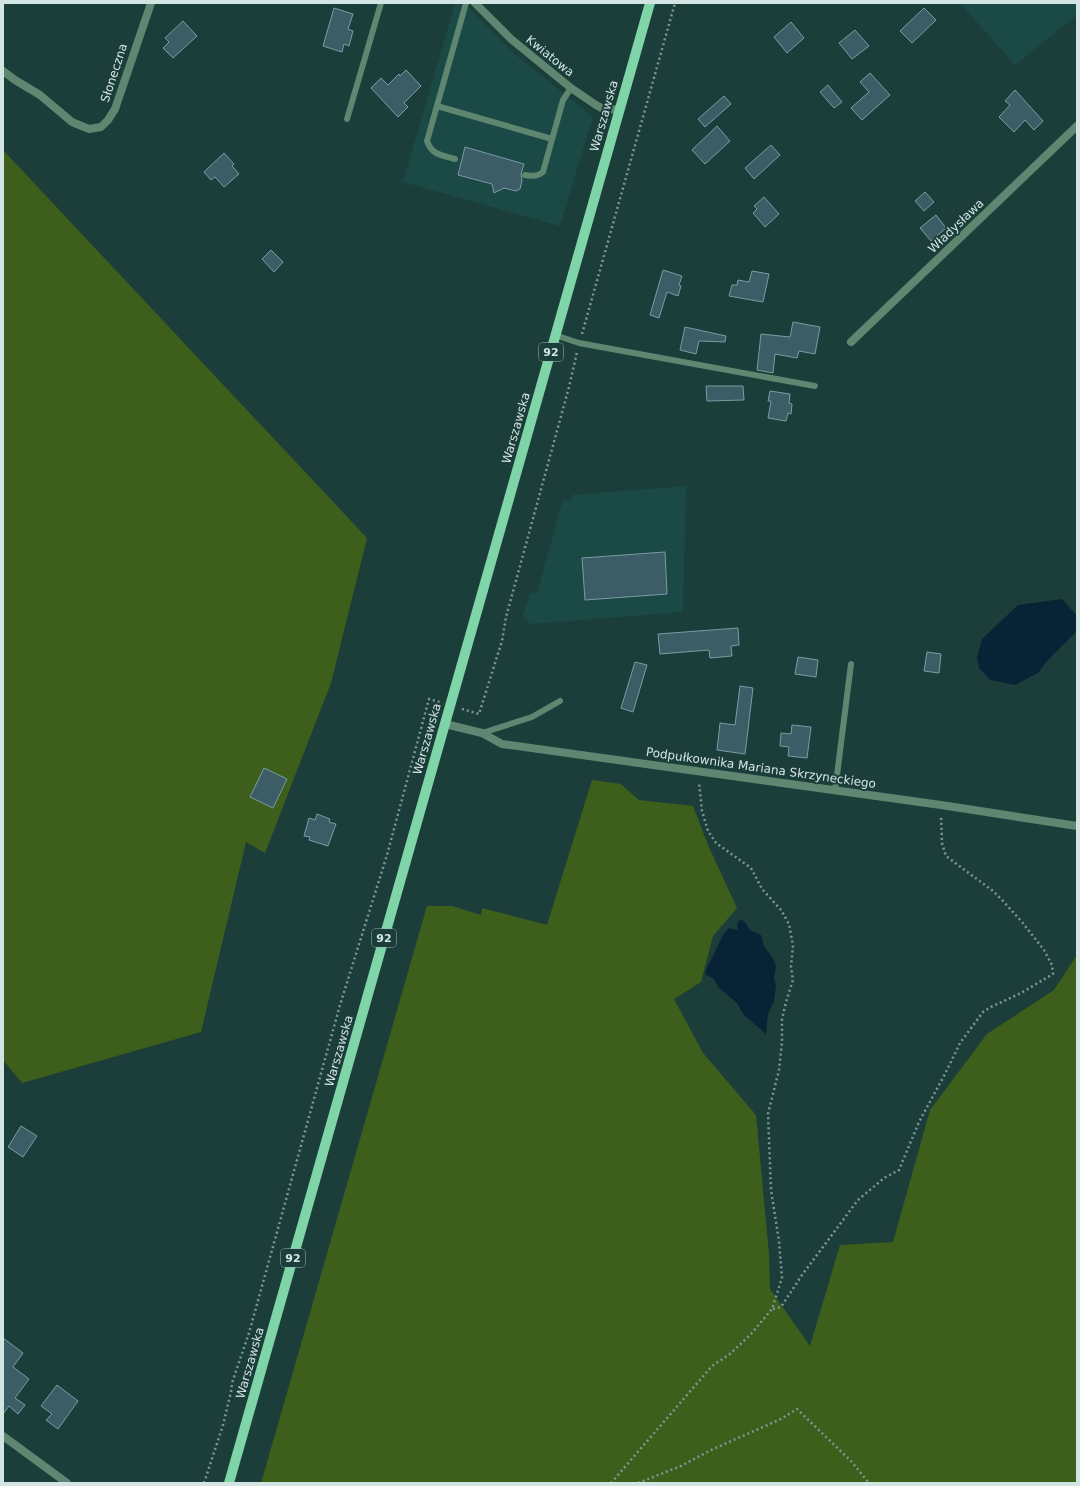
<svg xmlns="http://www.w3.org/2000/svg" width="1080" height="1486" font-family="'DejaVu Sans',sans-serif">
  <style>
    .built { fill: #1b4945 }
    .green { fill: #3d5f1b }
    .water { fill: #082336 }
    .building { fill: #3c5d65; stroke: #799ca5 }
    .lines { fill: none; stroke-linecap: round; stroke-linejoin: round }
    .path { stroke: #7d9795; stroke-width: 2.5; stroke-dasharray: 2 3; stroke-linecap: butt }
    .service { stroke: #5e8670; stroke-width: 6 }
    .minor { stroke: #5e8670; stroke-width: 8 }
    .primary { stroke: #7fd4a8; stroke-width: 10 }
    .labels { text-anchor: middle; stroke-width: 4; stroke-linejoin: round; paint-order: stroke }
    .shield { fill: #1c3e3b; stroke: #9bb3b1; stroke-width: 1 }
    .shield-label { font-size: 11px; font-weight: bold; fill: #d2e5e3 }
    .street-label { font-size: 12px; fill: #d2e5e3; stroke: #1c3e3b }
  </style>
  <rect width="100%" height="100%" fill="#1c3e3b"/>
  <g class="built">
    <polygon points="455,3 464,3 516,55 593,117 560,226 403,182"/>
    <polygon points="960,3 1077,3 1077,15 1015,65"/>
    <polygon points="686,486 683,612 531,624 523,616 530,592 537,594 563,499 571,502 572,495"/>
  </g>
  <g class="green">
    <polygon points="3,150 367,538 331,683 265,853 246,842 201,1032 22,1083 3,1060"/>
    <polygon points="592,780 621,784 639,800 693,806 708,845 737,908 713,936 701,982 674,999 703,1053 756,1115 769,1254 770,1289 810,1346 840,1245 893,1242 930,1110 987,1034 1054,990 1077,955 1077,1483 261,1483 427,906 452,906 481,915 482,908 547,925"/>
  </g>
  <g class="water">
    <polygon points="1062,599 1077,616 1077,631 1048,660 1038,673 1015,685 990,680 979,668 977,657 982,639 1018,605"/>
    <polygon points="740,919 745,922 750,930 761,935 764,946 774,960 776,967 774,978 776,986 774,1001 768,1014 766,1034 744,1015 737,1003 718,987 714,979 705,974 706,970 723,935 729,928 738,930 737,924"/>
  </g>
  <g class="building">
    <polygon points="334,8 353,14 348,29 353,31 349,46 344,44 342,52 323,46"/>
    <polygon points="924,8 936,20 912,43 900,31"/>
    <polygon points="183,21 197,36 173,58 163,48 169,42 165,38"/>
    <polygon points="791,22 804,38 787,53 774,37"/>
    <polygon points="855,30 869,46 852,59 839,43"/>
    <polygon points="406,70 421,86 404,103 408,107 398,117 371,88 381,78 388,85 399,74 400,76"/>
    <polygon points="870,73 890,95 862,120 851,108 869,92 860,82"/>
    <polygon points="828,85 842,102 834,108 820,92"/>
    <polygon points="1015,90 1043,121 1034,130 1025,120 1014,132 999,117 1010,105 1005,101"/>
    <polygon points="724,96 731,104 705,127 698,119"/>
    <polygon points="717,126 730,141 705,164 692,150"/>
    <polygon points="771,145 780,155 754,179 745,168"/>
    <polygon points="465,147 524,164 521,174 522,180 520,189 516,191 504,188 494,193 492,184 458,175"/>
    <polygon points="224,153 234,164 232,166 239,174 224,187 215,177 211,180 204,172"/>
    <polygon points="925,192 934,202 924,211 915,201"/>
    <polygon points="764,197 779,214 765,227 753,213 757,209 754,206"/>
    <polygon points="936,215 946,228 931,241 920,228"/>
    <polygon points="271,250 283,262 274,272 262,259"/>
    <polygon points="663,270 682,276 679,285 681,286 678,296 667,292 659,318 650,315"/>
    <polygon points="752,271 769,274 763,302 729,296 732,285 737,285 738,280 749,282"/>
    <polygon points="793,322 820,327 815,354 799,351 797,358 775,354 773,373 757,370 761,334 790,337"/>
    <polygon points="685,327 726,336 725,342 699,341 696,354 680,350"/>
    <polygon points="706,386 743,386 744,400 707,401"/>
    <polygon points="770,391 790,394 789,403 792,404 791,414 788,413 786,421 768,418 771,401 768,401"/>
    <polygon points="665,552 667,594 585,600 582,558"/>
    <polygon points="738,628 739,645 731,646 732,656 710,658 709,650 660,654 658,634"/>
    <polygon points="927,652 941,654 939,673 924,671"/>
    <polygon points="798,657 818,660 816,677 795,674"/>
    <polygon points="635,662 647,665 633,712 621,708"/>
    <polygon points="740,686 753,688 745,754 717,750 720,723 735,725"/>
    <polygon points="792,725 811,727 807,758 788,756 789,747 780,746 781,733 791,734"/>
    <polygon points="264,768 287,779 273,808 250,797"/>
    <polygon points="317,814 330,819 329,822 336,824 328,846 309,840 310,837 304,836 309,818 315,820"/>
    <polygon points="21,1126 37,1136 23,1157 8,1147"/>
    <polygon points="3,1338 23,1353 13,1367 29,1379 15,1398 25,1405 18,1414 9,1406 3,1414"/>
    <polygon points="57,1385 78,1401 58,1429 46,1420 52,1414 41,1406"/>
  </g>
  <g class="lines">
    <g class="path">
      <polyline points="582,334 675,3"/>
      <polyline points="462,709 479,714 502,641 506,617 569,387 577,352"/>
      <polyline points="773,1309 781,1307 802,1275 858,1200 884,1178 899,1170 919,1122 945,1074 960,1043 983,1012 991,1007 1021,993 1053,974 1052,965 1044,950 1022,922 1004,902 993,891 946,856 942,843 941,815"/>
      <polyline points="204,1483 223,1425 231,1392 232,1383 249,1333 340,1005 387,855 429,699 440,702"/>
      <polyline points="611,1483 712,1366 730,1354 751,1334 772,1309 782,1278 779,1241 771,1190 768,1114 779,1070 782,1042 782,1019 786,1002 793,980 791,967 793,945 789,924 781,910 762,889 751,868 716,843 708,831 702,811 699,782"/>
      <polyline points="638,1483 681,1466 711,1450 781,1419 797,1409 851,1461 869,1483"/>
    </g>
    <g class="service">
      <polyline points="437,106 552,139"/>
      <polyline points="347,119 381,3"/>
      <path d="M455 159C441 155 432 155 427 141L466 3"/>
      <path d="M525 175C533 176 537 177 543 172L563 100 571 88"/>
      <polyline points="555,335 579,343 815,386"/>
      <polyline points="482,733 532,717 560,701"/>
      <polyline points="835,791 851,664"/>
    </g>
    <g class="minor">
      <polyline points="475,3 511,39 571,88 596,105 605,110 620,109"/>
      <polyline points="3,71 15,80 40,95 72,122 89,129 101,127 108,120 115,109 151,3"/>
      <polyline points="851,342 1077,126"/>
      <polyline points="445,724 482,733 502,744 941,805 1077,826"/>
      <polyline points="3,1436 67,1483"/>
    </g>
    <polyline class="primary" points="229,1483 650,3"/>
  </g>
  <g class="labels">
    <g class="shield">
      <rect x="539" y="343" width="24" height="18" rx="3"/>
      <rect x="372" y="929" width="24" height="18" rx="3"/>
      <rect x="281" y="1249" width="24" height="18" rx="3"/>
    </g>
    <g class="shield-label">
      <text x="551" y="356">92</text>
      <text x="384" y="942">92</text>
      <text x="293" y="1262">92</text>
    </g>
    <g class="street-label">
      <text transform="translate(550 56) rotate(39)" y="4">Kwiatowa</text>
      <text transform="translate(114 73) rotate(-72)" y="4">Słoneczna</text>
      <text transform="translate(604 116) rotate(-74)" y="4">Warszawska</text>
      <text transform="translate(956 226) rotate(-44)" y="4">Władysława</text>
      <text transform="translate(516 428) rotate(-74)" y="4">Warszawska</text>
      <text transform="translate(427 739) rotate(-74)" y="4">Warszawska</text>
      <text transform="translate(761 768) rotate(8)" y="4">Podpułkownika Mariana Skrzyneckiego</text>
      <text transform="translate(339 1051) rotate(-74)" y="4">Warszawska</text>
      <text transform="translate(250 1363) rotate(-74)" y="4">Warszawska</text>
    </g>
  </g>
  <rect width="1080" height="1486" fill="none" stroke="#d2e5e3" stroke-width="8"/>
</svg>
